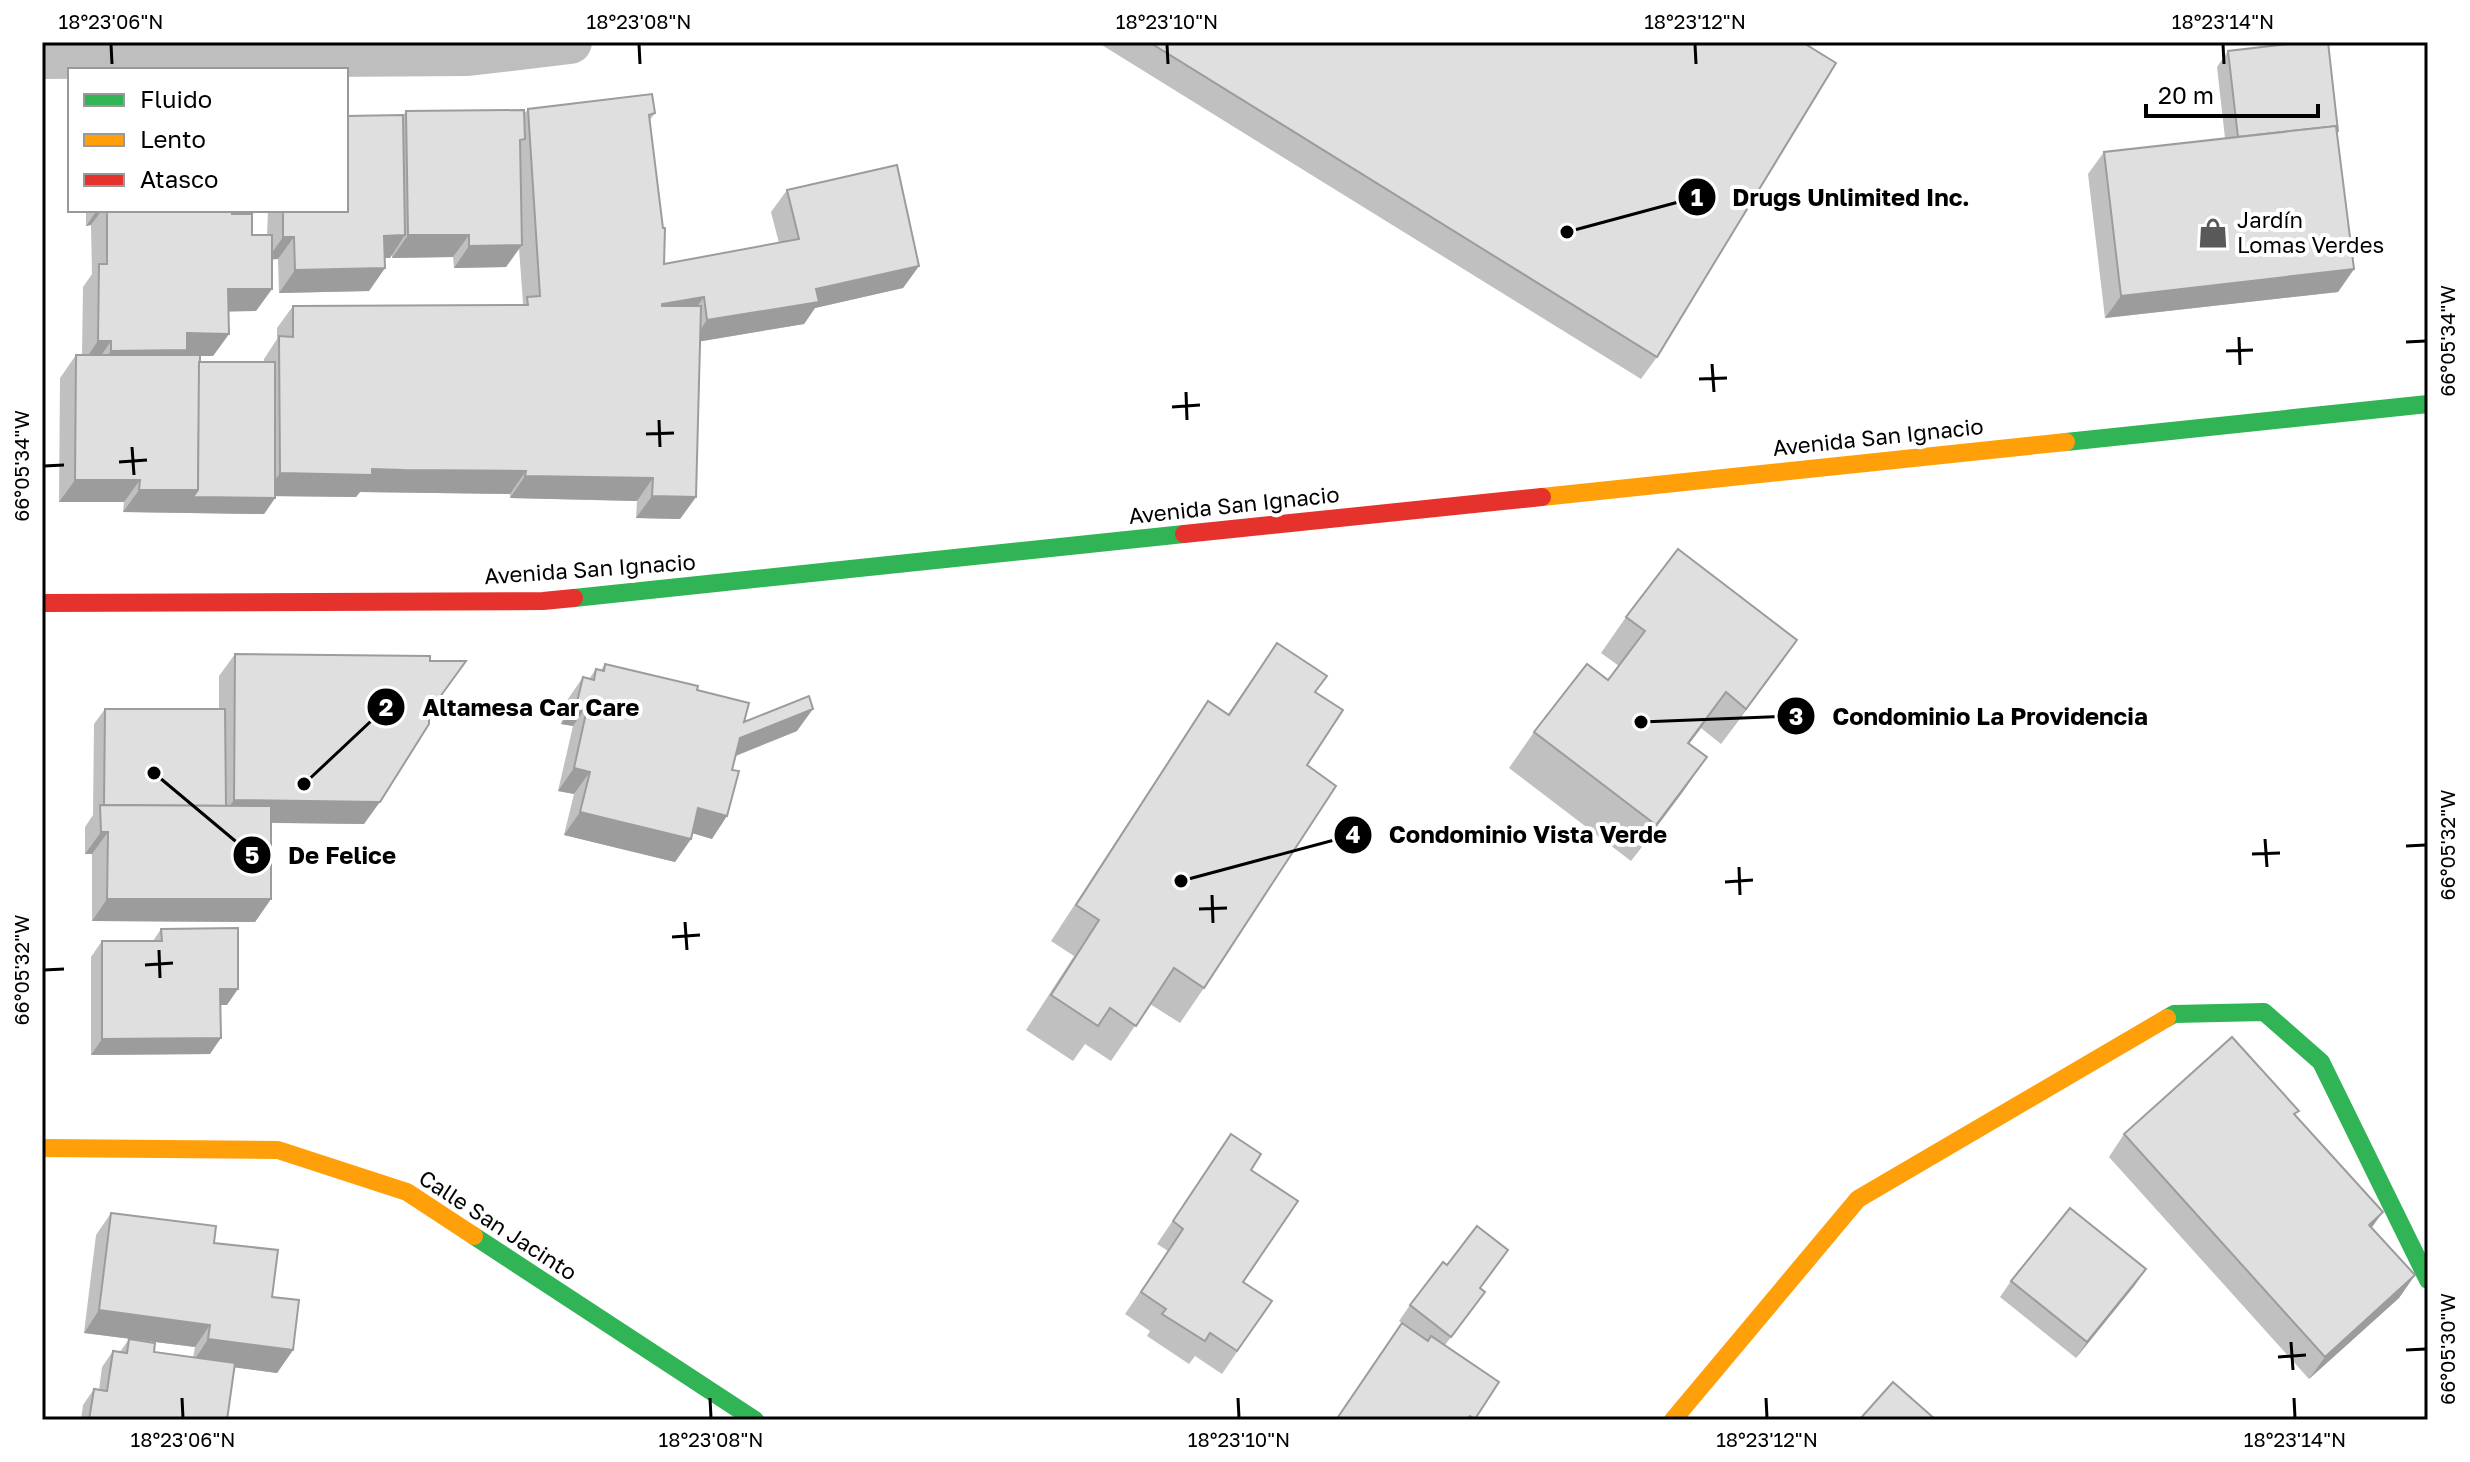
<svg xmlns="http://www.w3.org/2000/svg" width="2470" height="1462" font-family="'Golos Text',sans-serif">
  <style>
    .lines { fill: none; stroke-linecap: round; stroke-linejoin: round }
    .street { stroke: #bebebe; stroke-width: 44 }
    .fast { stroke: #30b455; stroke-width: 18 }
    .slow { stroke: #ff9f0a; stroke-width: 18 }
    .jam { stroke: #e5322d; stroke-width: 18 }
    .wall { fill: #c0c0c0; fill-rule: evenodd }
    .shaded-wall { fill: #9c9c9c }
    .building { fill: #dfdfdf; stroke: #9c9c9c; stroke-width: 2 }
    .ticks { fill: none; stroke: #000; stroke-width: 3 }
    .labels { text-anchor: middle; stroke-width: 8; stroke-linejoin: round; paint-order: stroke }
    .poi-label { font-size: 22px; fill: #000; stroke: #fff; text-anchor: start }
    .street-label { font-size: 22px; fill: #000; stroke: #fff }
    .leader { fill: none; stroke: #000; stroke-width: 3 }
    .callout-dot { fill: #000; stroke: #fff; stroke-width: 3 }
    .mark-label { font-size: 24px; text-anchor: middle; font-weight: bold; fill: #fff }
    .callout-label { font-size: 24px; text-anchor: middle; font-weight: bold; fill: #000; stroke: #fff; stroke-width: 8; stroke-linejoin: round; paint-order: stroke }
    .neatline { fill: none; stroke: #000; stroke-width: 3 }
    .ticks-label { font-size: 20px; text-anchor: middle; fill: #000 }
  </style>
  <rect width="100%" height="100%" fill="#fff"/>
  <g class="lines">
    <polyline class="street" points="42,57 468,54 570,42"/>
    <g class="fast">
      <polyline points="2066,442 2428,404"/>
      <polyline points="574,598 1184,534"/>
      <polyline points="2167,1018 2174,1014 2264,1012 2321,1062 2428,1280"/>
      <polyline points="474,1236 755,1420"/>
    </g>
    <g class="slow">
      <polyline points="1542,497 2066,442"/>
      <polyline points="42,1148 278,1150 407,1192 474,1236"/>
      <polyline points="1673,1420 1858,1199 2167,1018"/>
    </g>
    <g class="jam">
      <polyline points="1184,534 1542,497"/>
      <polyline points="42,603 543,601 574,598"/>
    </g>
  </g>
  <g class="wall">
    <polygon points="1097,42 1802,42 1657,357 1641,379"/>
    <polygon points="2228,51 2338,131 2337,134 2354,269 2338,292 2105,318 2088,174 2104,152 2225,138 2217,67"/>
    <path d="M528 109 655 113 650 120 664 264 779 243 771 212 787 190 919 266 903 288 815 308 804 324 700 341 696 497 680 519 636 518 637 501 510 498V494L360 492 356 497 275 496V498L264 514 123 512 124 502H59L60 378 76 355H82L83 287 92 274 91 225 86 226V210H256L252 215V235H267L268 210H346L406 111 524 114ZM519 248 523 303 522 305 293 306 277 328V339L264 359V362H199L200 356H213L229 334V311H256L272 289V259H278L279 293 369 291 385 268V258H390L392 254V258L453 257 454 268 506 267Z"/>
    <polygon points="1626,617 1797,640 1721,744 1701,728 1689,744 1707,757 1631,861 1509,768 1534,732 1608,680 1619,666 1601,653"/>
    <polygon points="1277,643 1316,692 1307,765 1204,988 1180,1023 1150,1004 1111,1061 1085,1044 1073,1061 1026,1030 1074,956 1051,941 1184,737 1208,701 1228,714"/>
    <polygon points="235,654 429,713 364,824 271,823 271,899 255,922 92,921 92,854 85,854 85,827 93,815 94,724 105,709 219,709 219,676"/>
    <polygon points="605,664 697,690 744,722 797,731 736,756 712,839 692,833 691,839 675,862 564,835 574,794 558,791 573,726 561,724 568,699 583,677 589,679 596,669 601,670"/>
    <polygon points="161,929 227,1005 220,1005 210,1054 91,1055 91,957 102,941 153,941"/>
    <polygon points="2296,1115 2372,1228 2415,1275 2399,1298 2309,1379 2109,1157 2124,1134"/>
    <polygon points="1231,1134 1251,1170 1243,1282 1272,1301 1222,1374 1195,1356 1189,1364 1147,1336 1150,1331 1125,1314 1168,1251 1157,1244"/>
    <polygon points="111,1213 214,1243 272,1297 293,1350 277,1373 234,1367 227,1420 81,1420 83,1405 94,1389 99,1390 102,1367 113,1351 120,1352 129,1339 154,1352 193,1358 195,1347 84,1333 96,1235"/>
    <polygon points="2011,1281 2135,1285 2076,1358 2000,1297"/>
    <polygon points="1480,1288 1485,1292 1445,1345 1499,1382 1474,1420 1336,1420 1402,1323 1399,1321 1410,1305"/>
  </g>
  <g class="shaded-wall">
    <polygon points="97,210 102,210 91,225 86,226"/>
    <polygon points="229,210 256,210 243,227"/>
    <polygon points="405,235 390,258 369,258 384,236"/>
    <polygon points="408,235 469,235 453,257 392,258"/>
    <polygon points="283,237 294,237 278,259 267,260"/>
    <polygon points="522,245 506,267 454,268 469,246"/>
    <polygon points="919,266 903,288 815,308 804,324 691,343 707,320 816,289"/>
    <polygon points="385,268 369,291 279,293 295,270"/>
    <polygon points="2354,269 2338,292 2105,318 2121,296"/>
    <polygon points="228,289 272,289 256,311 213,312"/>
    <polygon points="704,297 688,319 646,326 662,304"/>
    <polygon points="187,333 229,334 213,356 183,356 95,373 111,351"/>
    <polygon points="98,341 111,341 96,363 82,364"/>
    <polygon points="372,469 526,471 510,494 360,492 356,497 264,496 280,473"/>
    <polygon points="525,476 653,478 637,501 510,498"/>
    <polygon points="75,480 140,480 124,502 59,502"/>
    <polygon points="139,490 198,490 275,498 264,514 123,512"/>
    <polygon points="652,496 696,497 680,519 636,518"/>
    <polygon points="1797,640 1772,675 1721,744 1746,709"/>
    <polygon points="1726,692 1701,728 1663,778 1688,743"/>
    <polygon points="577,702 588,704 573,726 561,724"/>
    <polygon points="813,709 797,731 725,760 740,738"/>
    <polygon points="1707,757 1682,793 1631,861 1656,825"/>
    <polygon points="574,768 590,772 574,794 558,791"/>
    <polygon points="234,800 380,802 364,824 219,822"/>
    <polygon points="698,808 727,816 712,839 682,830"/>
    <polygon points="580,812 691,839 675,862 564,835"/>
    <polygon points="101,832 108,832 92,854 85,854"/>
    <polygon points="107,899 271,899 255,922 92,921"/>
    <polygon points="220,989 238,989 227,1005 209,1005"/>
    <polygon points="221,1038 210,1054 91,1055 102,1039"/>
    <polygon points="2383,1212 2367,1234 2369,1225"/>
    <polygon points="2146,1269 2135,1285 2076,1358 2087,1342"/>
    <polygon points="2415,1275 2399,1298 2309,1379 2325,1357"/>
    <polygon points="99,1310 210,1325 195,1347 84,1333"/>
    <polygon points="208,1339 293,1350 277,1373 193,1362"/>
  </g>
  <g class="building">
    <polygon points="1149,42 1802,42 1836,63 1657,357"/>
    <polygon points="2306,42 2328,42 2338,131 2336,132 2336,126 2238,137 2228,51"/>
    <polygon points="652,94 655,113 649,115 663,228 665,228 664,264 799,239 787,190 897,165 919,266 816,289 819,302 707,320 704,297 662,304 662,306 701,306 696,497 652,496 653,478 525,476 526,471 404,470 372,469 372,475 280,473 279,336 293,337 293,306 528,305 527,297 540,296 528,109"/>
    <polygon points="524,110 525,139 520,140 522,245 469,246 469,235 408,235 406,111"/>
    <polygon points="403,115 405,235 384,236 385,268 295,270 294,237 283,237 283,210 346,210 346,116"/>
    <polygon points="2336,126 2354,269 2121,296 2104,152"/>
    <polygon points="107,210 232,210 232,214 252,214 252,235 272,235 272,289 228,289 229,334 187,333 187,350 111,351 111,341 98,341 99,264 107,264"/>
    <polygon points="76,355 200,355 198,490 139,490 140,480 75,480"/>
    <polygon points="199,362 275,362 275,498 193,497 198,490"/>
    <polygon points="1678,549 1797,640 1746,709 1726,692 1688,743 1707,757 1656,825 1534,732 1587,664 1608,680 1645,631 1626,617"/>
    <polygon points="1277,643 1327,676 1315,692 1343,710 1307,765 1336,786 1204,988 1174,968 1136,1026 1110,1008 1098,1026 1051,995 1099,920 1076,905 1208,701 1229,715"/>
    <polygon points="235,654 430,656 430,661 466,661 429,712 429,724 380,802 234,800"/>
    <polygon points="605,664 698,686 697,690 749,703 744,722 809,696 813,709 740,738 732,770 739,771 727,816 698,808 691,839 580,812 590,772 574,768 588,704 577,702 583,677 594,680 596,669 604,671"/>
    <polygon points="105,709 225,709 226,806 104,805"/>
    <polygon points="100,805 271,806 271,899 107,899 108,832 101,832"/>
    <polygon points="238,928 238,989 220,989 221,1038 102,1039 102,941 162,941 161,929"/>
    <polygon points="2232,1037 2299,1111 2294,1114 2383,1212 2369,1225 2415,1275 2325,1357 2124,1134"/>
    <polygon points="1231,1134 1261,1154 1251,1170 1298,1201 1243,1282 1272,1301 1237,1351 1210,1333 1205,1341 1162,1314 1166,1309 1141,1292 1183,1229 1173,1221"/>
    <polygon points="2070,1208 2146,1269 2087,1342 2011,1281"/>
    <polygon points="111,1213 216,1226 214,1243 278,1250 272,1297 299,1300 293,1350 208,1339 210,1325 99,1310"/>
    <polygon points="1477,1226 1508,1250 1480,1288 1485,1292 1451,1337 1410,1305 1443,1262 1447,1265"/>
    <polygon points="1402,1323 1428,1341 1431,1336 1499,1382 1475,1419 1470,1416 1467,1420 1336,1420"/>
    <polygon points="129,1339 155,1343 154,1352 235,1363 227,1420 89,1420 94,1389 107,1391 113,1351 127,1353"/>
    <polygon points="1893,1382 1936,1420 1859,1420"/>
  </g>
  <path class="ticks" d="M111 44 112 64M639 44 640 64M1167 44 1168 64M1695 44 1696 64M2223 44 2224 64M2239 337 2240 365M2406 342 2426 341M2226 351 2253 350M1712 364 1714 392M1699 379 1727 378M1186 392 1187 420M1172 407 1200 405M659 420 660 447M646 434 674 433M132 447 134 475M119 462 147 460M44 466 64 465M2265 839 2267 867M2406 846 2426 845M2252 854 2280 853M1739 867 1740 895M1725 882 1753 880M1212 895 1213 923M1199 909 1227 908M685 922 687 950M672 937 700 935M159 950 160 978M145 965 173 963M44 970 64 969M2291 1342 2293 1370M2406 1350 2426 1349M2278 1357 2306 1355M182 1398 183 1418M710 1398 711 1418M1238 1398 1239 1418M1766 1398 1767 1418M2294 1398 2295 1418"/>
  <defs>
    <g id="shop-bare" transform="scale(2.4)"><path d="M-5-2.5h2.3a2.7 3.5 0 0 1 5.4 0H5L5.5 6h-11ZM-1.5-2.5h3a1.5 2.3 0 0 0-3 0Z" fill="#595959" stroke="#fff" stroke-width="2.5" paint-order="stroke"/></g>
  </defs>
  <g fill-rule="evenodd">
    <use href="#shop-bare" x="2213" y="233"/>
  </g>
  <g class="labels">
    <g class="poi-label">
      <text x="2237" y="228">Jardín<tspan x="2237" dy="25">Lomas Verdes</tspan></text>
    </g>
    <g class="street-label">
      <text transform="translate(1878 437) rotate(-6)" y="8">Avenida San Ignacio</text>
      <text transform="translate(1234 505) rotate(-6)" y="8">Avenida San Ignacio</text>
      <text transform="translate(590 569) rotate(-4)" y="8">Avenida San Ignacio</text>
      <text transform="translate(498 1225) rotate(33)" y="8">Calle San Jacinto</text>
    </g>
  </g>
  <path class="leader" d="M1567 232L1697 197M304 784L386 707M1641 722L1796 716M1181 881L1353 835M154 773L252 855"/>
  <g class="callout-dot">
    <circle cx="1567" cy="232" r="8"/>
    <circle cx="304" cy="784" r="8"/>
    <circle cx="1641" cy="722" r="8"/>
    <circle cx="1181" cy="881" r="8"/>
    <circle cx="154" cy="773" r="8"/>
    <circle cx="1697" cy="197" r="20"/>
    <circle cx="386" cy="707" r="20"/>
    <circle cx="1796" cy="716" r="20"/>
    <circle cx="1353" cy="835" r="20"/>
    <circle cx="252" cy="855" r="20"/>
  </g>
  <g class="mark-label">
    <text x="1697" y="206">1</text>
    <text x="386" y="716">2</text>
    <text x="1796" y="725">3</text>
    <text x="1353" y="843">4</text>
    <text x="252" y="864">5</text>
  </g>
  <g class="callout-label">
    <text x="1851" y="206">Drugs Unlimited Inc.</text>
    <text x="531" y="716">Altamesa Car Care</text>
    <text x="1990" y="725">Condominio La Providencia</text>
    <text x="1528" y="843">Condominio Vista Verde</text>
    <text x="342" y="864">De Felice</text>
  </g>
  <rect width="2470" height="1462" fill="none" stroke="#ffffff" stroke-width="88"/>
  <rect x="68" y="68" width="280" height="144" fill="#ffffff" stroke="#999999" stroke-width="2"/>
  <rect x="84" y="94" width="40" height="12" fill="#30b455" stroke="#999999" stroke-width="2"/>
  <text x="140" y="108" font-size="24" fill="#000000">Fluido</text>
  <rect x="84" y="134" width="40" height="12" fill="#ff9f0a" stroke="#999999" stroke-width="2"/>
  <text x="140" y="148" font-size="24" fill="#000000">Lento</text>
  <rect x="84" y="174" width="40" height="12" fill="#e5322d" stroke="#999999" stroke-width="2"/>
  <text x="140" y="188" font-size="24" fill="#000000">Atasco</text>
  <path d="M2146 104v12h172v-12" fill="none" stroke="#000000" stroke-width="4"/>
  <text x="2158" y="104" font-size="24" fill="#000000" stroke="#ffffff" stroke-width="6" paint-order="stroke">20 m</text>
  <rect x="44" y="44" width="2382" height="1374" class="neatline"/>
  <g class="ticks-label">
    <text x="111" y="29">18°23'06"N</text>
    <text x="639" y="29">18°23'08"N</text>
    <text x="1167" y="29">18°23'10"N</text>
    <text x="1695" y="29">18°23'12"N</text>
    <text x="2223" y="29">18°23'14"N</text>
    <text transform="translate(2448 341) rotate(-90)" y="7">66°05'34"W</text>
    <text transform="translate(22 466) rotate(-90)" y="7">66°05'34"W</text>
    <text transform="translate(2448 845) rotate(-90)" y="7">66°05'32"W</text>
    <text transform="translate(22 970) rotate(-90)" y="7">66°05'32"W</text>
    <text transform="translate(2448 1349) rotate(-90)" y="7">66°05'30"W</text>
    <text x="183" y="1447">18°23'06"N</text>
    <text x="711" y="1447">18°23'08"N</text>
    <text x="1239" y="1447">18°23'10"N</text>
    <text x="1767" y="1447">18°23'12"N</text>
    <text x="2295" y="1447">18°23'14"N</text>
  </g>
</svg>
